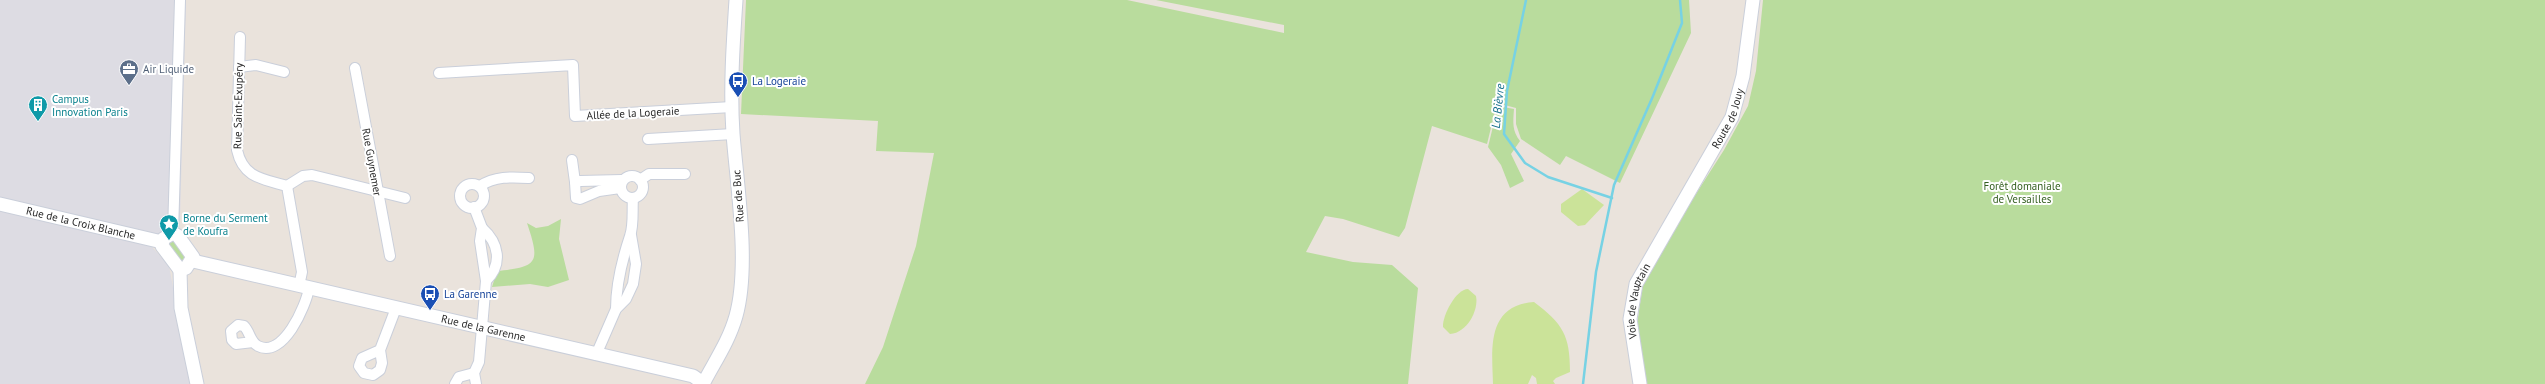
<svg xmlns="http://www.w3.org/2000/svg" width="2545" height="384" font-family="'PT Sans',sans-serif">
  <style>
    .industrial { fill: #dddce3 }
    .green { fill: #b9dc9d }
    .pitch { fill: #cbe399 }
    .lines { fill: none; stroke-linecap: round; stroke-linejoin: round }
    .stream { stroke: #77d2e4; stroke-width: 2.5 }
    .minor-casing { stroke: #cacfda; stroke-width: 12 }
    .tertiary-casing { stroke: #cacfda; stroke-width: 15 }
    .minor { stroke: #fff; stroke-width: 10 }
    .tertiary { stroke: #fff; stroke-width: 13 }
    .labels { text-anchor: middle; stroke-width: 4; stroke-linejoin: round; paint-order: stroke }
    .service-label { font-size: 11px; fill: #4e5e75; stroke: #fff; text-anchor: start }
    .transit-label { font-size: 11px; fill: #164399; stroke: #fff; text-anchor: start }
    .culture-label { font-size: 11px; fill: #0d838f; stroke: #fff; text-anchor: start }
    .street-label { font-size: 11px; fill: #292929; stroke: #fff }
    .park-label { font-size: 11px; fill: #345f20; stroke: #fff }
    .water-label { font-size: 12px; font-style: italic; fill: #19728e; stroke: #fff }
  </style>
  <rect width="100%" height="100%" fill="#eae3dc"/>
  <polygon class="industrial" points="0,0 186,0 180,221 156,235 152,247 169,266 191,384 0,384"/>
  <g class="green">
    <polygon points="746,0 1127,0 1284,33 1284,25 1156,0 1689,0 1691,33 1620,183 1566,156 1560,165 1521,139 1516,124 1516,108 1497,103 1487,144 1432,126 1405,228 1399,237 1343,219 1325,216 1306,252 1353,262 1392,265 1418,288 1408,384 865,384 883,347 916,246 934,153 876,151 878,121 741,114"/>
    <polygon points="1763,0 2545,0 2545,384 1646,384 1637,325 1643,283 1660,250 1724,150 1748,106 1756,71"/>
    <path d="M1498 106 1514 109C1513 122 1512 131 1520 141L1511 154 1524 181 1510 188 1501 165 1488 147Z"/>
    <path d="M561 219 559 239 569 280 548 287 530 284 492 287 497 271C539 267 540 262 527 223L536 228 548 226Z"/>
    <polygon points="173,238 188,256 182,265 167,242"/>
  </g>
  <g class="pitch">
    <polygon points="1582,189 1604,205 1585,225 1578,226 1561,212 1561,204"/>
    <path d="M1468 289 1476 296C1479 310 1467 333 1450 334L1443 327C1442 316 1456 289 1468 289Z"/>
    <path d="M1534 302C1563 324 1570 335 1570 372L1556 378 1553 381 1555 384H1537L1536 378 1532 375 1528 384H1493C1492 349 1486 306 1534 302Z"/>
  </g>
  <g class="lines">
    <g class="stream">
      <polyline points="1526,0 1507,91 1504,134 1525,163 1548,177 1612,198"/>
      <polyline points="1583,384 1596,272 1614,185 1653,96 1682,23 1680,0"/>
    </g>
    <g class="minor-casing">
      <g id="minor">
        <path d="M240 37 237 150C243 178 263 179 287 186L302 272 299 286"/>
        <polyline points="239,67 256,65 284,72"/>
        <polyline points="355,68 390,256"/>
        <polyline points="439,73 573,65 575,116 732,107"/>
        <polyline points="648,139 733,134"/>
        <polyline points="572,160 575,182"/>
        <circle cx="632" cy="187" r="11"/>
        <polyline points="640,180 649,174 685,174"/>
        <circle cx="472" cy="196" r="12"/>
        <polyline points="287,186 303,176 312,175 405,198"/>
        <path d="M480 186C495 176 511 177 529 178"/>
        <polyline points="620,188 599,191 580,199 576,198 575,182 580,181 622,180"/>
        <polyline points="474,207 482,228 480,241 486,281 479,362 474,373 476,384"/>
        <path d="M482 228C499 243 503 264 486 281"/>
        <polyline points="173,233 180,0"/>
        <path d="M616 309C616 284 622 260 630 236 634 225 632 210 633 198"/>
        <path d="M253 342 236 344 232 340 231 331 238 325 244 326C250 332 250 342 258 346 283 359 306 306 309 288"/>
        <polyline points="380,350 362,358 359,366 364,373 373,375 380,370 382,363 380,350 396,308"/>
        <polyline points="596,355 616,309 626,299 633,284 636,264 631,235"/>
        <polyline points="455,384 459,377 474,373"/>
      </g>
    </g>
    <g class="tertiary-casing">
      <g id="tertiary">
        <path id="s1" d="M0 204 162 242"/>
        <polygon points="173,233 178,236 193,257 186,268 180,270 162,246 163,239"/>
        <path id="s2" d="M193 261 693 376 703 383"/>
        <polyline points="180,270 181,308 197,384"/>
        <path d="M703 384C715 361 729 341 736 316 750 266 737 186 733 134 730 90 733 44 736 0"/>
        <path id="s3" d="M1640 384 1630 319 1636 284 1732 117 1743 76 1753 0"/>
      </g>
    </g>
    <use href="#minor" class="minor"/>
    <use href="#tertiary" class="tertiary"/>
  </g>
  <defs>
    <g id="office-pin" transform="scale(1)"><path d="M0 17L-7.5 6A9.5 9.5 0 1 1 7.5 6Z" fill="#5c6f8a" stroke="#fff"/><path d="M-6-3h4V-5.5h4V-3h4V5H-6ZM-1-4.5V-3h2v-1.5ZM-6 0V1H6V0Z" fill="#fff"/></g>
    <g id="bus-pin" transform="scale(1)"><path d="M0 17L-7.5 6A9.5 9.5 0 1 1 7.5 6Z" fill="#1a4fb4" stroke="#fff"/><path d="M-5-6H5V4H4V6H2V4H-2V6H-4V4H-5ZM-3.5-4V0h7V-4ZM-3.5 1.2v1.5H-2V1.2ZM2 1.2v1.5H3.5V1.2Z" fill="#fff"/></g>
    <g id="building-pin" transform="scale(1)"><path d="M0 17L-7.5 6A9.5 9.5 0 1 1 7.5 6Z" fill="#0f9aa8" stroke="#fff"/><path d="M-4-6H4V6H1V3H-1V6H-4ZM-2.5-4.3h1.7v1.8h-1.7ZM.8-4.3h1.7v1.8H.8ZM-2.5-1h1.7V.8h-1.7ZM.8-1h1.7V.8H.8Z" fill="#fff"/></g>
    <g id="sight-pin" transform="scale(1)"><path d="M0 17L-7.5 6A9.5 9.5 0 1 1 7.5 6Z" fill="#0f9aa8" stroke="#fff"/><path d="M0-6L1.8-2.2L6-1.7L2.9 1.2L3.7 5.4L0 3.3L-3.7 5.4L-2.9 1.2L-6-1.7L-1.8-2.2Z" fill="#fff"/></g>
  </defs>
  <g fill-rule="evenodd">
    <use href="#office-pin" x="129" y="69"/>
    <use href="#bus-pin" x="738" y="81"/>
    <use href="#building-pin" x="38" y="105"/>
    <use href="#sight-pin" x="169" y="224"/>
    <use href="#bus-pin" x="430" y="294"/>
  </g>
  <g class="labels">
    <g class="service-label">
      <text x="143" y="73">Air Liquide</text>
    </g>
    <g class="transit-label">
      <text x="752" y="85">La Logeraie</text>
      <text x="444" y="298">La Garenne</text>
    </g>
    <g class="culture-label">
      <text x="52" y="103">Campus<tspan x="52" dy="13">Innovation Paris</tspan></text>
      <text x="183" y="222">Borne du Serment<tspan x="183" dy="13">de Koufra</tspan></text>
    </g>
    <g class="street-label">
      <text transform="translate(238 106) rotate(-89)" y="4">Rue Saint-Exupéry</text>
      <text transform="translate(633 113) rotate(-3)" y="4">Allée de la Logeraie</text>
      <text dy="4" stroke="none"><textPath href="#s3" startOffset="291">Route de Jouy</textPath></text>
      <text transform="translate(372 162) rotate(80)" y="4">Rue Guynemer</text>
      <text transform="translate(738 196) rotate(-94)" y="4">Rue de Buc</text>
      <text dy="4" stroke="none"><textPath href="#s1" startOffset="83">Rue de la Croix Blanche</textPath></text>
      <text dy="4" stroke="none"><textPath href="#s3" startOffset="85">Voie de Vauptain</textPath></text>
      <text dy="4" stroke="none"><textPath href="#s2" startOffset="298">Rue de la Garenne</textPath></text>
    </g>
    <g class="park-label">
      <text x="2022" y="190">Forêt domaniale<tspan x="2022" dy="13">de Versailles</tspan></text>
    </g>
    <g class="water-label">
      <text transform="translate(1498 106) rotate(-84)" y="4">La Bièvre</text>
    </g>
  </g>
</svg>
